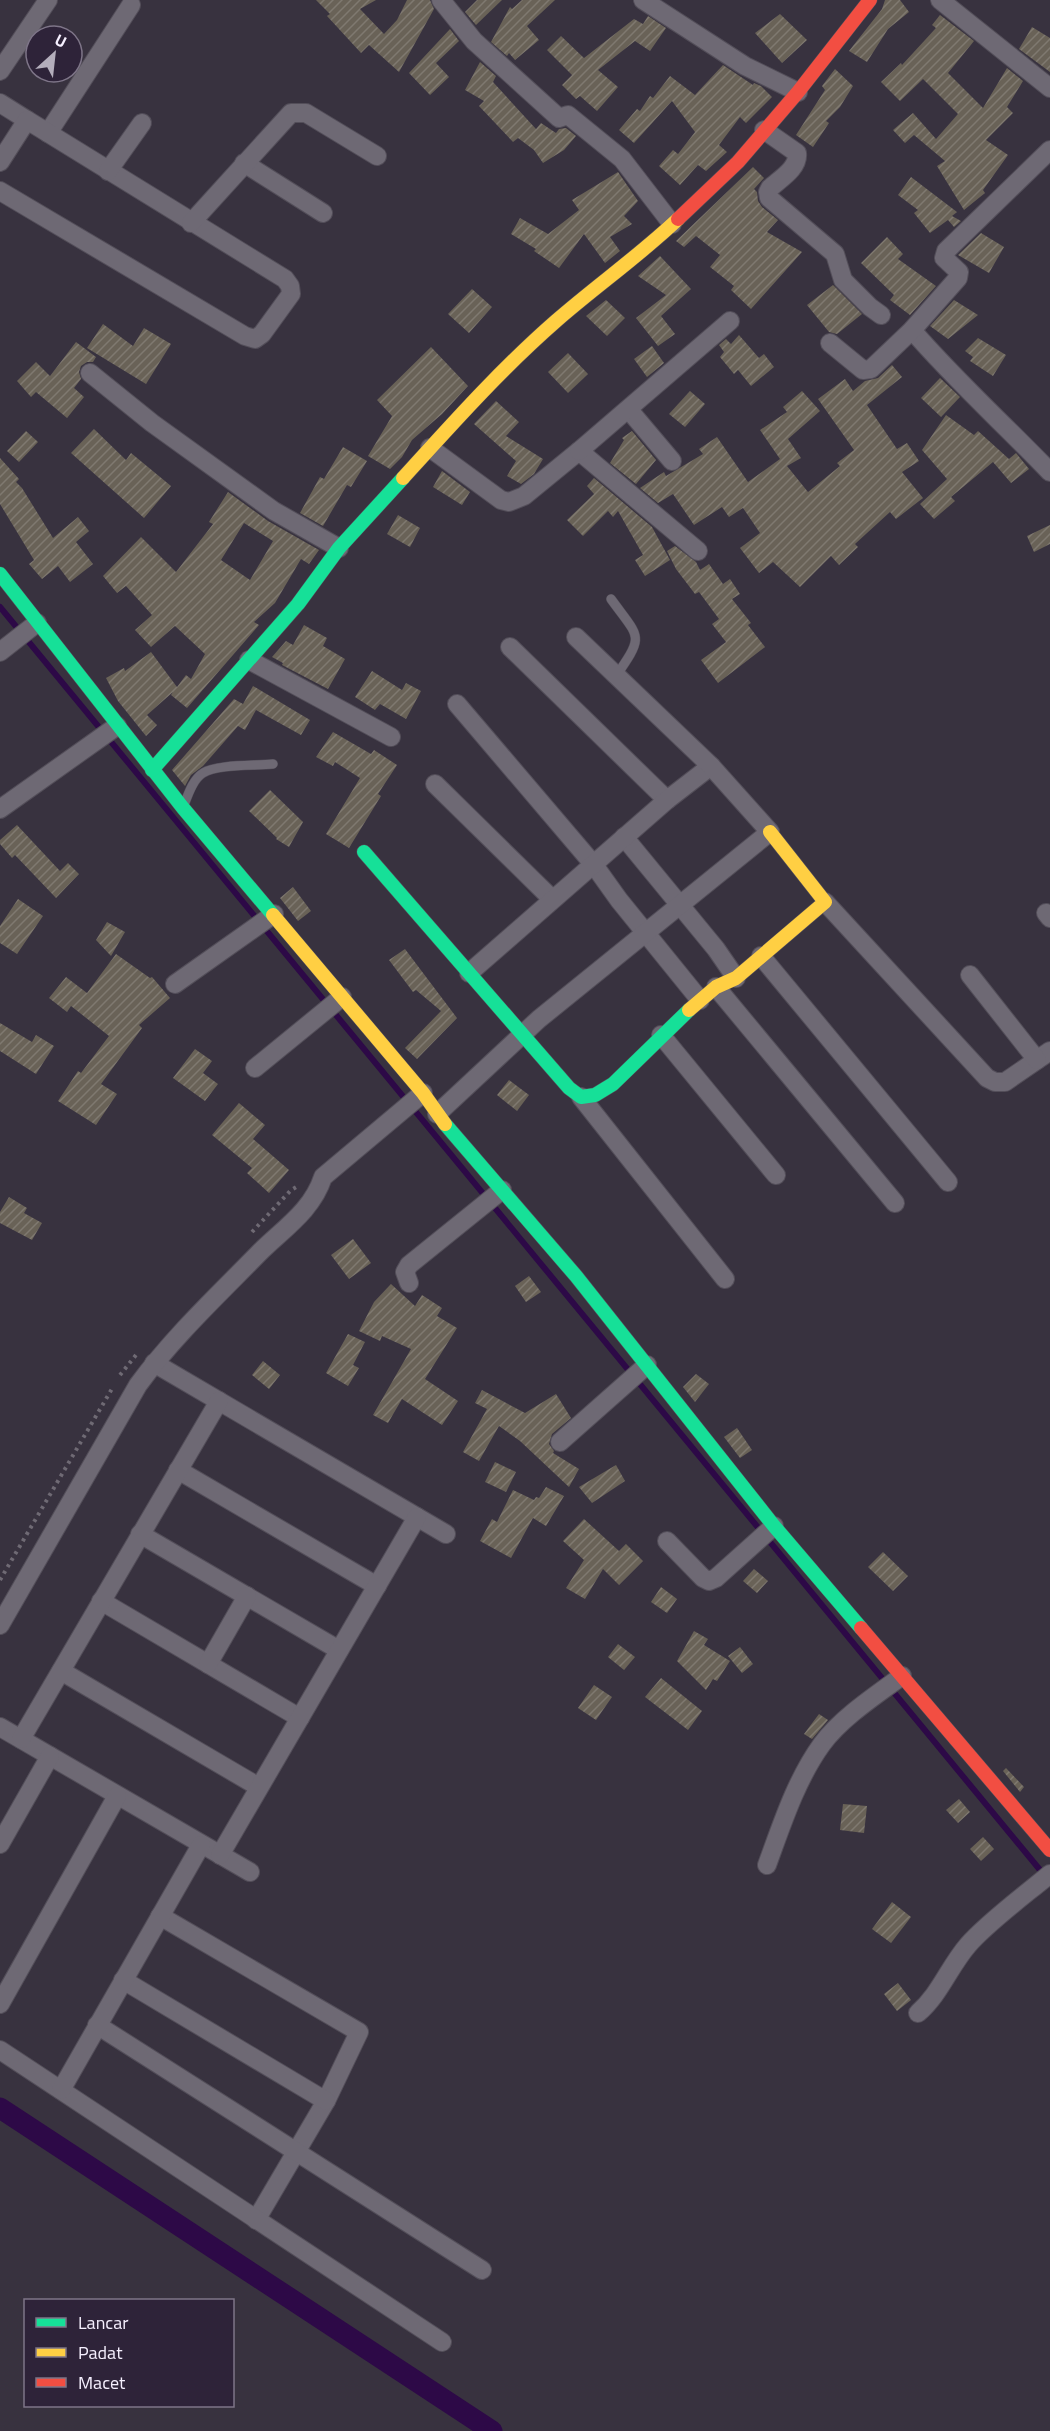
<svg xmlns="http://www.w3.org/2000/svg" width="1050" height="2431" font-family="'Titillium Web',sans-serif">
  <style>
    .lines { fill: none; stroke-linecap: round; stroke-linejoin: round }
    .stream { stroke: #2d0947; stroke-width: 6 }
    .canal { stroke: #2d0947; stroke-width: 21 }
    .building { fill: url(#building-hatch); fill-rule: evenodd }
    .lane-casing { stroke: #534e59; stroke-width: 10 }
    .street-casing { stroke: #534e59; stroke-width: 20 }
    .fast-casing { stroke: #534e59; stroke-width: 15 }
    .slow-casing { stroke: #534e59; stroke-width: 15 }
    .jam-casing { stroke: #534e59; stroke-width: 15 }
    .path { stroke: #6f6a74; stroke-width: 4; stroke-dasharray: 3 4.5; stroke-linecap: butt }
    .lane { stroke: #6e6974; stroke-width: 9 }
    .street { stroke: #6e6974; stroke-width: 18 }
    .fast { stroke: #16e098; stroke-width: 14 }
    .slow { stroke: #ffcf43; stroke-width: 14 }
    .jam { stroke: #f24e42; stroke-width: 14 }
  </style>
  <defs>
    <pattern id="building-hatch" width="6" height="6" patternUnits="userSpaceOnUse" patternTransform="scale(1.5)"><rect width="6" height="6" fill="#696257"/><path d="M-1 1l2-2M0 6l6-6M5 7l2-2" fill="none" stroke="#7f7970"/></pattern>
  </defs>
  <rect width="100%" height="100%" fill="#38323f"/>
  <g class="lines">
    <polyline class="stream" points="0,607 1045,1876"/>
    <polyline class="canal" points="0,2108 492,2431"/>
  </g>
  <g class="building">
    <polygon points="316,0 376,0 360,9 384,34 397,20 407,0 430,0 434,9 399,72 369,45 361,53 327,16 330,14"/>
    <polygon points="477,0 502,0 476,25 465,12"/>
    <polygon points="522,0 555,0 527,26 539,40 515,60 509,53 507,56 491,42 510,7 512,9"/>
    <polygon points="885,0 900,0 909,12 888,29 867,62 849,51 882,9"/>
    <polygon points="780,14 807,40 782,63 755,33"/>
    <polygon points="940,15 974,41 948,73 983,108 1007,68 1023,81 1007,107 1013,113 986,140 1008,155 983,190 985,193 964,210 937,166 945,161 914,135 905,143 893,130 913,113 936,139 958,114 923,79 900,101 881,82 901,63 902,65 936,28 932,25"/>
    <polygon points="648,16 666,28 650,51 635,41 598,70 618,87 597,111 580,96 576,99 562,85 572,75 547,50 561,36 584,58 634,19 643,24"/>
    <polygon points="1032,27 1050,38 1050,72 1019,49"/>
    <polygon points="450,29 459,41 436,63 449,77 430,95 409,73"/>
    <polygon points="480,62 496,76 493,82 536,129 541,123 556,133 559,129 566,128 576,136 564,150 543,163 534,150 518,138 513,142 479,106 484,101 465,90"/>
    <polygon points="723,65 753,85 754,83 761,86 772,97 746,123 740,117 719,145 727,152 706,171 698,165 680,185 659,166 673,150 678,154 695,132 672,101 634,143 619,130 637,109 640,111 650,96 653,98 670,76 695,95"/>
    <polygon points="835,69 853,86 840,107 826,121 829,123 813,147 796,135 825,90 822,86"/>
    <polygon points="753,167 764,178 754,189 757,192 758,201 762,207 778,220 767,232 802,252 751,309 731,290 734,286 710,267 720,255 696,236 684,247 676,241"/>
    <polygon points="618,172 638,201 624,216 632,224 610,237 620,251 605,263 584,234 559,268 534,251 536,249 511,234 520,218 548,234 579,210 572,200"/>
    <polygon points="911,177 957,212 952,216 961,221 954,227 948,220 930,233 914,213 918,210 898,195"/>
    <polygon points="981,233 1004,247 989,273 958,255"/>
    <polygon points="887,237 903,254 898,259 936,286 910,315 890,300 894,295 861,263"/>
    <polygon points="660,256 691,289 661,316 675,334 658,346 636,318 666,295 638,276"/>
    <polygon points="833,285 862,314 837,334 829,332 807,305"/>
    <polygon points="472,289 492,307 469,333 448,314"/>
    <polygon points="606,300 625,318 607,336 586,316"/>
    <polygon points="954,300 978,315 948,339 930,326"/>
    <polygon points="103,324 133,346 144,328 171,344 146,384 87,348"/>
    <polygon points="739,335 759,358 764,354 774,367 751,386 738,370 734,374 720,357 724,352 719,345 726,339 731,344"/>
    <polygon points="978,338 1006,355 993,376 970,361 973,357 965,351"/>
    <polygon points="76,342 96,357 93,362 87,362 81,366 79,372 81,379 74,388 84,397 67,418 36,392 31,397 17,381 36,362 50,376"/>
    <polygon points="652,346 664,363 647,377 634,359"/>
    <polygon points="431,347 468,386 442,414 412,440 402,457 390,469 368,456 392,416 377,400"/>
    <polygon points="568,353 588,374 568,393 548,372"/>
    <polygon points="892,365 902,377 867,405 897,449 907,443 919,461 902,472 923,498 896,519 890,512 855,544 858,547 839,565 831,556 800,587 773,562 759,573 740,548 760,533 743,508 729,517 722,507 694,525 673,494 658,503 640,488 664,472 666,476 703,454 699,449 717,437 748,482 780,459 760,430 787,412 783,407 802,391 820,411 788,439 801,458 787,466 808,492 840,466 837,463 854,450 818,399 845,379 853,391 865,381 878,378"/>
    <polygon points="940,378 960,397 941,417 921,398"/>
    <polygon points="690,391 705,404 685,427 669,414"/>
    <polygon points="496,401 519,422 506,436 543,459 534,474 521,484 507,476 516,461 474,424"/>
    <polygon points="946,415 974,435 978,431 1009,459 1016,453 1029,469 1011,483 993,462 951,497 955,501 934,519 920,504 947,479 922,450"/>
    <polygon points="94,429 126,460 131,453 171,486 144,518 71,453"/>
    <polygon points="26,431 38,442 19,462 7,451"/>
    <polygon points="632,431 656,460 636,484 610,463 624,440 622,438"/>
    <polygon points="343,447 367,461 351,487 347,485 323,526 300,513 320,477 324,479"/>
    <polygon points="0,458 19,479 16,482 22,488 53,538 78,517 89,531 76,542 93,564 70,582 58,566 42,579 29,564 34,560 0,504"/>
    <polygon points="442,471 470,492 462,505 433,487"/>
    <polygon points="594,478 652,527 670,560 645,576 635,560 643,555 618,511 613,517 608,511 583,536 567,520 594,494 587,486"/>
    <path d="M228 492 268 521 319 550 309 564 301 559 275 603 254 622 259 625 187 708 171 695 173 692 147 715 157 725 146 736 118 701 106 678 124 668 125 671 151 652 177 687 186 675 191 679 205 654 175 626 151 647 135 630 152 615 126 586 117 593 103 576 141 537 176 572 213 524 209 522ZM244 523 273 541 250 580 221 560Z"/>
    <polygon points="398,515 420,528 410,547 387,534"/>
    <polygon points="1050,525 1050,544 1034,552 1027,536"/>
    <polygon points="675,546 696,562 700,570 709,564 723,584 730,579 740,594 732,599 751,623 748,625 765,647 718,683 701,660 726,642 712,624 719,619 699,592 695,594 676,569 667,551"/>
    <polygon points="304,625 327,638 323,646 345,659 328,689 282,665 283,663 272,657 286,641 293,645"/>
    <polygon points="372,671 402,690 406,683 421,691 406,719 380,704 375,710 355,697"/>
    <polygon points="253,686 310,720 301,735 256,710 245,730 238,726 203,766 191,775 185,786 172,770 234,699 243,704"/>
    <polygon points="333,732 371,754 374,750 397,765 378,794 381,796 349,848 326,834 360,778 335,762 333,766 316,757"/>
    <polygon points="270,790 303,822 289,847 276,839 277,838 249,811"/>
    <polygon points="17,825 60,871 68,863 79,874 56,898 15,855 12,858 0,844 0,840"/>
    <polygon points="293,887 311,911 298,921 280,898"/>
    <polygon points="18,899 43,916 17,954 0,943 0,926"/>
    <polygon points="107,922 125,932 111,956 96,940"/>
    <polygon points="405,949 457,1018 417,1059 405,1048 441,1011 416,990 413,992 389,960"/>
    <polygon points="116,954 150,978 152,977 170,998 139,1025 142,1028 101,1084 117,1094 96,1125 58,1101 78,1071 81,1073 109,1036 71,1006 67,1012 49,998 66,977 87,993"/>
    <polygon points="0,1023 32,1042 36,1035 54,1046 36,1074 0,1051"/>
    <polygon points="195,1049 212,1061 203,1073 218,1084 205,1101 173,1078"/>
    <polygon points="509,1080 529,1095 517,1111 497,1095"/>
    <polygon points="239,1103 265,1125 253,1139 289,1170 269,1193 247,1173 252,1168 212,1135"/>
    <polygon points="9,1197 27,1208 24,1213 42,1223 32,1240 0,1223 0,1212"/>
    <polygon points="353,1239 371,1263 349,1279 331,1255"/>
    <polygon points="529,1276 541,1292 526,1302 515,1286"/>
    <polygon points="391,1284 415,1306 422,1295 442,1308 437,1316 457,1328 425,1379 458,1401 442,1425 402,1399 388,1423 373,1415 411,1349 382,1336 380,1341 359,1331 374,1302"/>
    <polygon points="348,1334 365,1342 353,1365 359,1368 348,1386 326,1373"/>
    <polygon points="263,1361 280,1375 269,1389 252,1375"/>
    <polygon points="696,1374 709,1384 695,1402 683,1387"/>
    <polygon points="482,1390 525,1413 556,1394 571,1418 552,1434 549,1444 554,1451 553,1453 579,1469 569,1487 520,1441 499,1426 479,1461 463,1452 487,1409 475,1403"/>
    <polygon points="737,1428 752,1450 740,1458 724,1437"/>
    <polygon points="495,1462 516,1472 506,1492 485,1482"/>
    <polygon points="616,1465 625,1481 592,1503 579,1487"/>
    <polygon points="546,1487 564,1496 546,1526 533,1518 511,1558 480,1541 492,1519 497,1522 513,1490 534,1500 536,1497 539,1498"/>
    <polygon points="584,1519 619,1551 626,1544 643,1561 619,1585 603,1569 585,1599 566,1588 584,1560 563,1541"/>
    <polygon points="883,1552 908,1576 893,1591 868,1567"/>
    <polygon points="754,1569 768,1581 757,1593 743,1581"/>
    <polygon points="661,1587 677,1599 667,1613 651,1602"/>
    <polygon points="694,1631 708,1639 704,1645 730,1661 717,1681 713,1679 706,1690 677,1661"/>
    <polygon points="618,1644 635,1657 624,1670 608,1657"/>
    <polygon points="740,1647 753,1664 742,1673 728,1656"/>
    <polygon points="661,1678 702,1711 688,1730 645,1697"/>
    <polygon points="594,1685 612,1697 596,1720 578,1708"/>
    <polygon points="819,1714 828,1720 812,1739 804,1734"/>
    <polygon points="1006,1768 1024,1787 1020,1792 1003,1771"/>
    <polygon points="959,1799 970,1812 958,1823 946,1810"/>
    <polygon points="843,1804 867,1806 864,1833 840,1830"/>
    <polygon points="983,1837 994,1849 981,1861 970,1849"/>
    <polygon points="892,1902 911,1917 891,1943 872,1929"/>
    <polygon points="898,1983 911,2000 897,2011 884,1994"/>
  </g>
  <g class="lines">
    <g class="lane-casing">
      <g id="lane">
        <path d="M611 599C640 639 645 634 616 676"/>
        <path d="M184 805C188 795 193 779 203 773 217 764 255 766 273 764"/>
      </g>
    </g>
    <g class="street-casing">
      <g id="street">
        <polyline points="441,0 474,41 559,118 568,115 622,159 672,224"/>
        <polyline points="643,0 745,66 798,92"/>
        <polyline points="940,0 1050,88"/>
        <polyline points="0,71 48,0"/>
        <polyline points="0,103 27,120"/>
        <path d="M764 130 797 153C799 168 780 179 770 188L768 192 769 198 835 254 843 280 870 307 881 315"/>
        <polyline points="48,133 131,5"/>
        <polyline points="0,162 27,120 285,279 290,286 291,294 262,334 255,339 245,336 0,191"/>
        <polyline points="244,163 323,213"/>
        <polyline points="108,171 142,123"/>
        <polyline points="191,223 291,113 306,113 377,156"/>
        <path d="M912 330C955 380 1004 424 1050 472"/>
        <polyline points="830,343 863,370 871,369 912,330 958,278 959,272 944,258 946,251 1050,150"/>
        <polyline points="90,373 152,423 274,511 339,548"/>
        <polyline points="629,410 672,461"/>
        <polyline points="430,448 501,500 509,502 524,496 579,451 698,551"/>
        <polyline points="579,451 730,321"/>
        <polyline points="510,647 667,800"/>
        <polyline points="0,652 37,623"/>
        <polyline points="249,660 391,737"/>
        <polyline points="457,704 594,865 619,900 700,1000"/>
        <polyline points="435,784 552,899"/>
        <polyline points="0,809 117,726"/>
        <polyline points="624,837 716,949 736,978"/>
        <polyline points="825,902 987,1078 995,1082 1005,1082 1050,1051"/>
        <polyline points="1046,913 1050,918"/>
        <polyline points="761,956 948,1182"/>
        <polyline points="469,973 667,800 711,766"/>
        <polyline points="970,975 1037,1060"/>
        <polyline points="175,984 274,914"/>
        <polyline points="716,987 895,1203"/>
        <polyline points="661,1035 776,1175"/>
        <polyline points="255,1068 342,997"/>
        <polyline points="581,1097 725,1279"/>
        <polyline points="437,1114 539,1019 770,832 711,766 576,637"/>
        <polyline points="409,1283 405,1272 409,1265 502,1190"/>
        <polyline points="154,1363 446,1534"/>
        <polyline points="560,1442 647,1365"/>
        <polyline points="178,1470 377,1586"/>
        <polyline points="140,1534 339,1650"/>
        <polyline points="667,1541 703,1578 709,1581 716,1578 774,1526"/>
        <polyline points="101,1601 300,1718"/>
        <path d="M0 1625 138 1385C173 1337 218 1295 259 1253 283 1229 312 1211 323 1177L423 1093"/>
        <polyline points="208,1664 247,1596"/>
        <polyline points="61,1671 259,1787"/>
        <polyline points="0,1727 250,1872"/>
        <polyline points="21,1739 219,1401"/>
        <polyline points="0,1844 50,1756"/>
        <polyline points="220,1855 417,1517"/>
        <path d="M767 1865C782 1824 796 1780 822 1744 841 1718 876 1695 902 1676"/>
        <polyline points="160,1916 359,2032 326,2101 256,2220"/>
        <polyline points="123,1980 326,2101"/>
        <polyline points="0,2004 117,1796"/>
        <path d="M918 2013C940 1994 949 1967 968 1945 988 1922 1026 1894 1050 1874"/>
        <polyline points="97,2025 482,2270"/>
        <polyline points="0,2050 442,2342"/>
        <polyline points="61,2090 201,1845"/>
      </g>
    </g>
    <g class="fast-casing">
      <g id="fast">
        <polyline points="0,574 183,808 273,915"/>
        <polyline points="152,770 298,604 339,548 403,478"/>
        <polyline points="364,852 569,1088 581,1097 595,1095 613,1084 689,1010"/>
        <polyline points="445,1124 576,1276 774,1526 861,1628"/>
      </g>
    </g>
    <g class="slow-casing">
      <g id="slow">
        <path d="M403 478C452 424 501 369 556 321 596 286 639 256 678 219"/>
        <polyline points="273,915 423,1093 445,1124"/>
        <polyline points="689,1010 716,987 736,978 825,902 770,832"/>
      </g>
    </g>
    <g class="jam-casing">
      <g id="jam">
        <polyline points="678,219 738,162 798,92 870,0"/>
        <polyline points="861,1628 1050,1850"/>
      </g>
    </g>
    <g class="path">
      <polyline points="252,1232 291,1190 298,1186"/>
      <polyline points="120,1375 136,1355"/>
      <polyline points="0,1580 113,1387"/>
    </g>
    <use href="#lane" class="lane"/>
    <use href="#street" class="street"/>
    <use href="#fast" class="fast"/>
    <use href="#slow" class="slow"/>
    <use href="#jam" class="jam"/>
  </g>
  <rect x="24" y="2299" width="210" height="108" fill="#2e2339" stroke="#7e7588" stroke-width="1.5"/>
  <rect x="36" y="2318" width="30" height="9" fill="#16e098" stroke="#7e7588" stroke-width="1.5"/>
  <text x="78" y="2329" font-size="18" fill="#f6f0ff">Lancar</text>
  <rect x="36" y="2348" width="30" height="9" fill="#ffcf43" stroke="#7e7588" stroke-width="1.5"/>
  <text x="78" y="2359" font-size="18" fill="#f6f0ff">Padat</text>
  <rect x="36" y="2378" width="30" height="9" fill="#f24e42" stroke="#7e7588" stroke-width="1.5"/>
  <text x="78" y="2389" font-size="18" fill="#f6f0ff">Macet</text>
  <g transform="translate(54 54) rotate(27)"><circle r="28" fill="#2e2339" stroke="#7e7588" stroke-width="1.5"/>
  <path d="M0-4.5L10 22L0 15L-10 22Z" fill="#b4aebc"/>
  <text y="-9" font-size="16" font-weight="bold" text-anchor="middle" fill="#f6f0ff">U</text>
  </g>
</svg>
